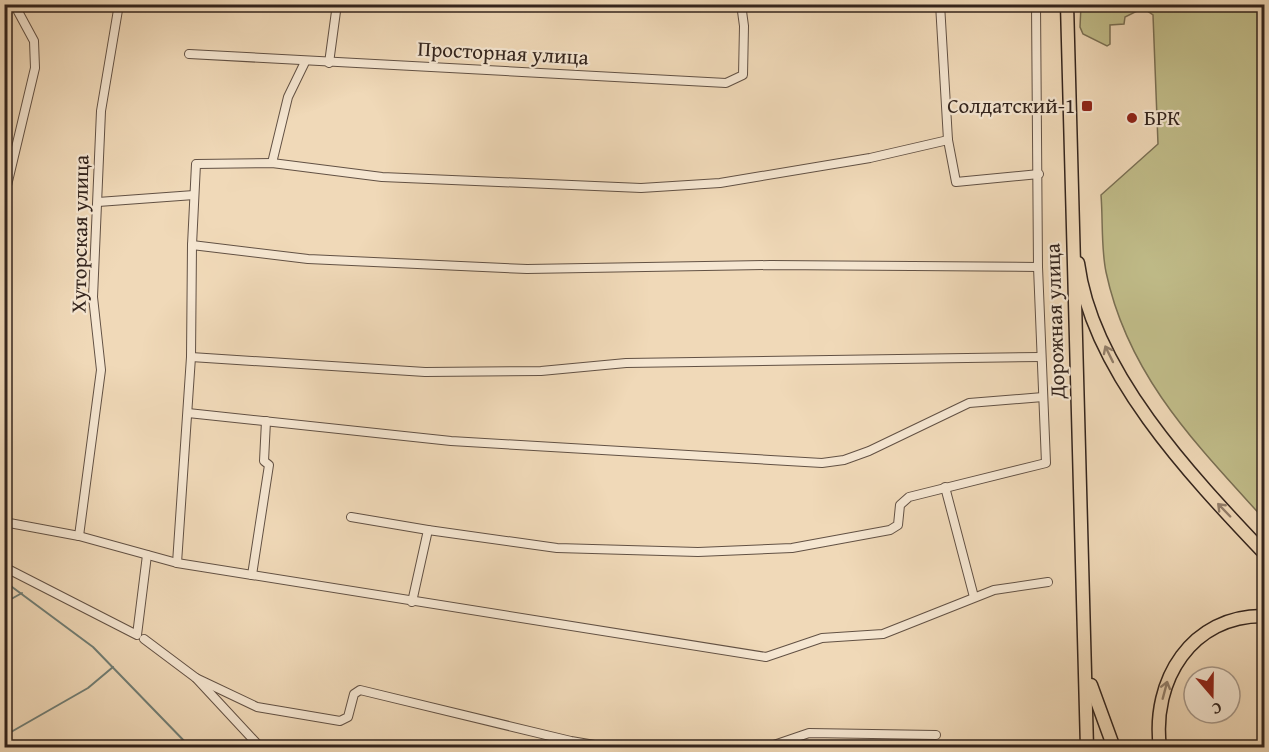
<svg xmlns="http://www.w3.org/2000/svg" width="1269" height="752" font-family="'Gentium Book Plus',serif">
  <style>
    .green { fill: #c1bd8a; stroke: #7a7054; stroke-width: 1.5 }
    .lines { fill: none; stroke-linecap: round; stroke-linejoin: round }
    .stream { stroke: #717e75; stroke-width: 2 }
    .minor-casing { stroke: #625144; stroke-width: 10 }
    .primary-casing { stroke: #33241d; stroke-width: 15 }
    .trunk-casing { stroke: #33241d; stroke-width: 15 }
    .minor { stroke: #f5e6d1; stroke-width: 8 }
    .primary { stroke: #f0d9b8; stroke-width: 12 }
    .trunk { stroke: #f0d9b8; stroke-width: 12 }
    .oneway { stroke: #927e6a }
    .poi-dot { fill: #8f2418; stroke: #f5e6d1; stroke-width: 2 }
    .labels { text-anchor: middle; stroke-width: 4.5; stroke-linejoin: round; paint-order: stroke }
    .street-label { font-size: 21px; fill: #33241d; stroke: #f5e6d1 }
    .poi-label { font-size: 21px; fill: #33241d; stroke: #f5e6d1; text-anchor: end }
  </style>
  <rect width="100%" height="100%" fill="#f0d9b8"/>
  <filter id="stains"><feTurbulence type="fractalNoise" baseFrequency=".00333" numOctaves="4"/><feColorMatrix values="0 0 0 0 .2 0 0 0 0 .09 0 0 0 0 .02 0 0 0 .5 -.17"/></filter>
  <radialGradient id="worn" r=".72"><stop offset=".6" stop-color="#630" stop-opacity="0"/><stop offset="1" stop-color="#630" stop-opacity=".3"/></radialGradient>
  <path class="green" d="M1081 5H1264V519C1196 444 1128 376 1106 272 1101 248 1103 220 1101 195L1158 144 1153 15 1143 8 1125 17 1124 24 1110 25V44L1107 46 1083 34 1080 27Z"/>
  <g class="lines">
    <g class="stream">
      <polyline points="4,581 93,647 191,748"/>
      <polyline points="4,603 22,593"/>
      <polyline points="4,736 88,688 113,667"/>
    </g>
    <g class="minor-casing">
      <g id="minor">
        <polyline points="940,4 948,140 956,182 1039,174"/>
        <polyline points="189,54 726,83 743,75 744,26 741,4"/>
        <polyline points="329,63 337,4"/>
        <polyline points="272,163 288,97 305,62"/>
        <polyline points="4,198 35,68 34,41 14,4"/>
        <polyline points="98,202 194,195"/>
        <polyline points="192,245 308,259 527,269 770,265 1038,267"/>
        <polyline points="191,357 425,372 541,371 626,363 1041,357"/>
        <polyline points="188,413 451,441 822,463 844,460 869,451 969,403 1043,397"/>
        <polyline points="945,487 974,597"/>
        <polyline points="351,517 428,530 557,548 698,552 792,548 890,530 898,525 900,505 909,497 1046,463 1038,267 1036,4"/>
        <polyline points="4,522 79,536 177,563 766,657 822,638 883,634 994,590 1048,582"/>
        <polyline points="79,536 101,370 93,297 101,111 119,4"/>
        <polyline points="177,563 191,357 192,245 196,164 272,163 382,177 641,188 720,183 870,158 948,140"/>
        <polyline points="4,567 137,635 147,555"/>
        <polyline points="252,575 269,465 264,461 266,421"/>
        <polyline points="412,602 428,530"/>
        <polyline points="144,639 196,678 261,748"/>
        <polyline points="196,678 257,707 340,721 348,717 354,694 360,690 571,741 612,748"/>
        <polyline points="765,748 809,733 936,735"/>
      </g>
    </g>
    <g class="primary-casing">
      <g id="primary">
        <path d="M1078 263C1092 372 1192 477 1264 553"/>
        <path d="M1160 748C1151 680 1192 615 1264 616"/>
      </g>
    </g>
    <g class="trunk-casing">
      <g id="trunk">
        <polyline points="1067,4 1087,748"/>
        <polyline points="1091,685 1114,748"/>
      </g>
    </g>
    <use href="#minor" class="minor"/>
    <use href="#primary" class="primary"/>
    <use href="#trunk" class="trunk"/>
  </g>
  <defs><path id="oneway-shaft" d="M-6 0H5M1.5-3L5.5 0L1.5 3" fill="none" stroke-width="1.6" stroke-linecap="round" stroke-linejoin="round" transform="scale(1.5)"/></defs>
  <g class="oneway">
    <use href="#oneway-shaft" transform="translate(1109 354) rotate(-116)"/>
    <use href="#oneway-shaft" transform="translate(1224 510) rotate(-134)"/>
    <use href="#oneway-shaft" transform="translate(1165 690) rotate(-75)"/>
  </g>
  <g class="poi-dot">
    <rect x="1081" y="100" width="12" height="12" rx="3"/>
    <circle cx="1132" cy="118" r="6"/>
  </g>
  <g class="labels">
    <g class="street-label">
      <text transform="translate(503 53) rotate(3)" y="7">Просторная улица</text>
      <text transform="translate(80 234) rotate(-89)" y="7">Хуторская улица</text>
      <text transform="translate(1055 321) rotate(-92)" y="7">Дорожная улица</text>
    </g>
    <g class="poi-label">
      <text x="1075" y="113">Солдатский-1</text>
      <text x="1144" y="125" text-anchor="start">БРК</text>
    </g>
  </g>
  <rect width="1269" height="752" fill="none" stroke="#f0d9b8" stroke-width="24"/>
  <rect x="6" y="6" width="1257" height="740" fill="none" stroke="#33241d" stroke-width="3"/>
  <rect x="12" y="12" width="1245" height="728" fill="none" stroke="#33241d" stroke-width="1.5"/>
  <g transform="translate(1212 695) rotate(160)"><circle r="28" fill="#f5e6d1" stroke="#a79889" stroke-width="1.5"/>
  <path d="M0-4.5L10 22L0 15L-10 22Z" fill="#8f2418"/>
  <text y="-9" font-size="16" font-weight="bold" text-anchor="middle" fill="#33241d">С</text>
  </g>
  <rect width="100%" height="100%" filter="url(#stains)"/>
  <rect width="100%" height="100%" fill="url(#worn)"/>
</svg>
